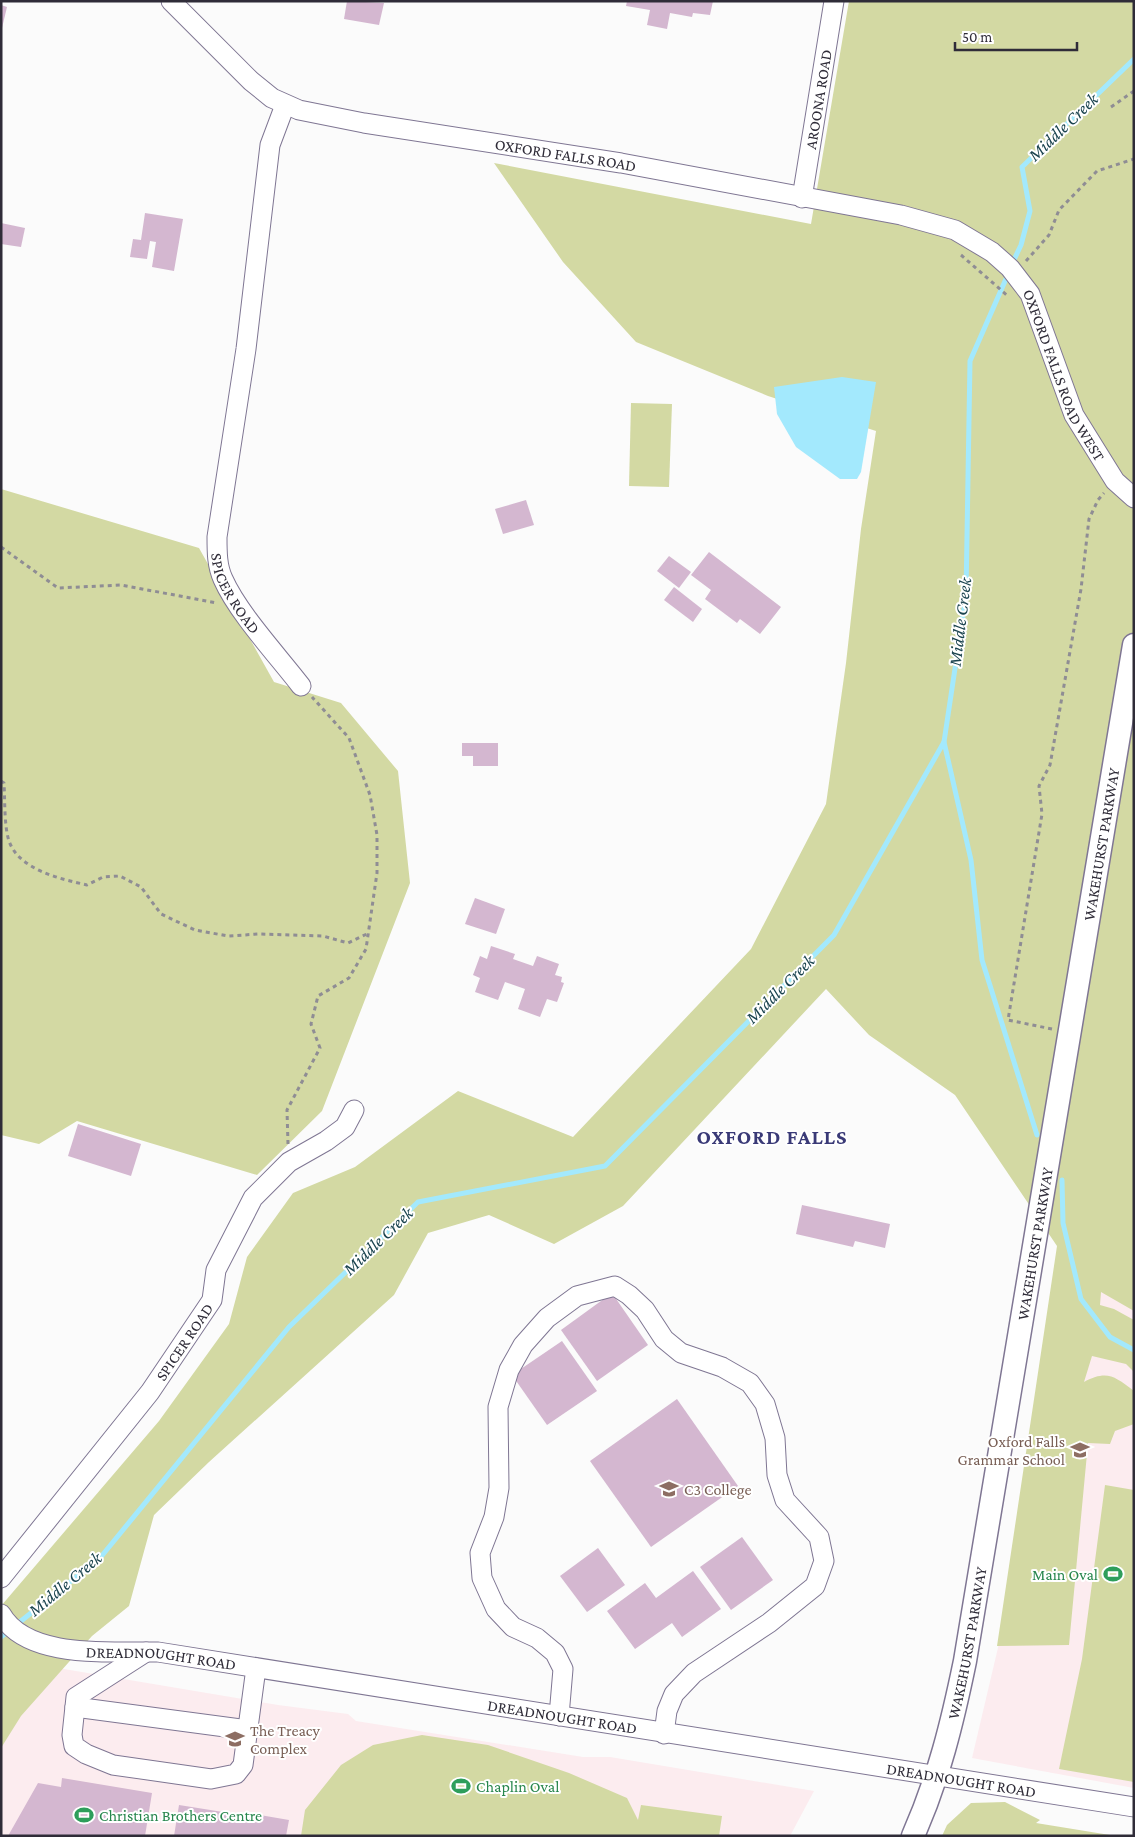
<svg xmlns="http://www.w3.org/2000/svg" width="1135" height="1837" font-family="'Crimson Pro',serif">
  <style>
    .education { fill: #fcecef }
    .green { fill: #d3d9a3 }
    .water { fill: #a3e9fd }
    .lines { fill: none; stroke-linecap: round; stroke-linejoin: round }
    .stream { stroke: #a3e9fd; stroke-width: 5 }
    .building { fill: #d4b7d0 }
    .minor-casing { stroke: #7f7693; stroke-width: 21 }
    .major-casing { stroke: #7f7693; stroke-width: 25 }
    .path { stroke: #8f8d94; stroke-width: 3; stroke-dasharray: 4 4; stroke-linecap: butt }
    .minor { stroke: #fff; stroke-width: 19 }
    .major { stroke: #fff; stroke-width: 22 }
    .labels { text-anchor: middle; stroke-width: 4; stroke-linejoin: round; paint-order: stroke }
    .street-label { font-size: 16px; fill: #2f2c38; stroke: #fff }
    .education-label { font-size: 16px; fill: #785e54; stroke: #fff; text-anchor: start }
    .leisure-label { font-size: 16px; fill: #27864d; stroke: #fff; text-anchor: start }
    .water-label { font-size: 18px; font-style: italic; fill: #1b444f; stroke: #fff }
    .district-label { font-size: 21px; font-weight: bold; letter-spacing: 1px; fill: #3a3a77; stroke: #fff }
  </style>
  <rect width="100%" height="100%" fill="#fbfbfb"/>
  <g class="education">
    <polygon points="1134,1070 1134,1788 972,1758"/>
    <polygon points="58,1668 278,1705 348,1714 356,1721 583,1757 610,1757 814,1791 790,1836 1,1836 1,1693"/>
  </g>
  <g class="green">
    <path d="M849 1H1134V1311L1101 1292 1100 1305 1114 1309 1134 1320V1372L1126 1364 1092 1356 1084 1382C1107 1370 1114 1376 1134 1391V1424L1115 1431 1110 1444 1088 1443 1069 1645 997 1646 1057 1246 955 1095 869 1035 826 989 623 1206 554 1244 489 1215 428 1233 394 1295 209 1462 154 1515 129 1606 92 1636 21 1716 1 1748V1606L159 1421 229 1324 247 1257 293 1193 355 1167 458 1091 573 1137 751 949 826 804 846 663 861 529 876 431 768 396 636 342 563 262 494 163 811 224Z"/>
    <polygon points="631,403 672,404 669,487 629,486"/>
    <polygon points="1,489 199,548 274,682 341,703 398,771 410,883 322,1111 257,1175 77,1121 39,1144 1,1135"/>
    <polygon points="1105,1485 1134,1490 1134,1782 1059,1769 1082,1659"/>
    <polygon points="422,1735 488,1745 569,1773 627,1798 638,1820 641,1805 722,1816 719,1836 301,1836 305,1810 341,1765 373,1745"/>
    <polygon points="1005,1802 1040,1820 1036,1823 1116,1836 942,1836 947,1825 971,1803"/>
  </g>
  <polygon class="water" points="842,377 876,382 861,472 857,479 840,479 796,447 777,414 774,387"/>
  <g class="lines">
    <g class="stream">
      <polyline points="1012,264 1021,245 1030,211 1022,167 1134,59"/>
      <polyline points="944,742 971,860 982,960 1037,1135"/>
      <polyline points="1062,1180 1063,1223 1081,1299 1110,1337 1134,1350"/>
      <polyline points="1,1637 100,1558 289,1327 418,1202 605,1166 834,935 944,742 966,595 970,361 1009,272"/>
    </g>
  </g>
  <g class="building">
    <polygon points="347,1 384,3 379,25 344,19"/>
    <polygon points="627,1 713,1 710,15 693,13 692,17 670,13 667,29 647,25 650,10 626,6"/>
    <polygon points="1,5 7,7 2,28 1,28"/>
    <polygon points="145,213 183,219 174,271 152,267 156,242 150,241 147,259 130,257 133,239 141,240"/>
    <polygon points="1,223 25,228 21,247 1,244"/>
    <polygon points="526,500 534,525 503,534 495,509"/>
    <polygon points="709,552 781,607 760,634 740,619 737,623 705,599 711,590 691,575"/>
    <polygon points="669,556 691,572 679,588 657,571"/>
    <polygon points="674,587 702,609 693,622 664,600"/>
    <polygon points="462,743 498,743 498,766 473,766 473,756 462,756"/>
    <polygon points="475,898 505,909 496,934 465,924"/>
    <polygon points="491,946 515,954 513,959 533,966 537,956 559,964 555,975 562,977 561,982 564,983 557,1002 547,999 540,1017 518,1009 525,989 505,982 498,1000 475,992 480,978 473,975 480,956 487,959"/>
    <polygon points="78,1124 141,1144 131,1176 68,1156"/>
    <polygon points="802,1205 890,1224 885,1248 855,1241 853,1247 796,1234"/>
    <polygon points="612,1293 648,1345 597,1381 561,1330"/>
    <polygon points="562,1341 597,1391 547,1425 512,1375"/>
    <polygon points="677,1399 738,1486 651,1547 590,1461"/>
    <polygon points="742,1537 773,1580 731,1610 700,1567"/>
    <polygon points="598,1548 625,1585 587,1612 560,1576"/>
    <polygon points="693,1571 721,1609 682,1637 672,1623 635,1649 607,1611 645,1583 656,1598"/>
    <polygon points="62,1778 152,1793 145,1836 8,1836 38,1783 61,1787"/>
    <polygon points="179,1805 248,1816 248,1813 289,1820 286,1836 174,1836"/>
  </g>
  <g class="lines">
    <g class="minor-casing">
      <g id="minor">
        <path id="s1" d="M171 1 251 81 272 98 299 110 364 123 621 163 901 215 955 230 992 252 1010 268 1030 294 1074 415 1115 481 1134 498"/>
        <path id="s2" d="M285 105 270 145 246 349 217 537C217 552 217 566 223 579 238 613 278 656 301 686"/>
        <path id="s3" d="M802 198 834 1"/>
        <path id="s4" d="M1 1578 150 1392 212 1300 216 1270 253 1198 289 1162 326 1141 345 1127 354 1110"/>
        <path id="s5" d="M1 1614C27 1660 112 1651 158 1652L1134 1807"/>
        <polyline points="146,1652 76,1697 72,1735 74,1746 86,1754 113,1765 211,1779 236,1774 243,1765 256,1668"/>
        <polyline points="75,1707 248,1730"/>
        <polyline points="559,1716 563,1669 555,1653 537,1638 513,1627 496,1609 482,1578 480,1553 494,1517 499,1488 498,1407 509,1370 523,1345 547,1318 577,1296 615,1286 629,1295 645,1310 664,1339 681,1353 722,1367 750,1383 765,1404 775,1438 777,1475 785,1500 819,1537 824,1561 815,1586 769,1623 694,1673 674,1694 667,1711 664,1734"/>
      </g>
    </g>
    <g class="major-casing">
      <g id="major">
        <path id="s6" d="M913 1836C939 1777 952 1724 965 1661L1134 645"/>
      </g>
    </g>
    <g class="path">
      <polyline points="1111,107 1134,91"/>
      <polyline points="961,255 1009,297"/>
      <polyline points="1026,261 1049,235 1059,210 1097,171 1134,159"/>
      <polyline points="1,547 58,588 121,585 217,603"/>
      <path d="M1 781 4 783C5 799 4 826 9 841 19 870 61 879 87 885L103 877 120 876 141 887 161 914 195 930 228 936 259 934 323 936 348 943 369 933"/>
      <polyline points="1052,1029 1008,1020 1042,814 1039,786 1050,765 1081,589 1089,519 1098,500 1104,493"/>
      <polyline points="288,1144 287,1110 320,1048 311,1024 318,996 349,978 366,949 377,873 377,835 370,795 349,738 312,697"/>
    </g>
    <use href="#minor" class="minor"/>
    <use href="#major" class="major"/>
  </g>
  <defs>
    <g id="school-bare" transform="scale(1.5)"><path d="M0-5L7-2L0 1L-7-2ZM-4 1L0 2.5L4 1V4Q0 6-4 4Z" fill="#8d6e63" stroke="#fff" stroke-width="2.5" paint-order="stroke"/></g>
    <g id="university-bare" transform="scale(1.5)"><path d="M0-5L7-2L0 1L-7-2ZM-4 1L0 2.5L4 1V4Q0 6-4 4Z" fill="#8d6e63" stroke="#fff" stroke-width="2.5" paint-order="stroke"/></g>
    <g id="stadium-bare" transform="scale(1.5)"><path d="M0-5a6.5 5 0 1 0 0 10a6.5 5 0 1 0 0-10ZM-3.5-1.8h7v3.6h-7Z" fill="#2e9e5b" stroke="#fff" stroke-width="2.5" paint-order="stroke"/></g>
  </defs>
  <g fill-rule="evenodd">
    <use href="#school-bare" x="1080" y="1450"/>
    <use href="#university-bare" x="669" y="1489"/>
    <use href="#stadium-bare" x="1113" y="1574"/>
    <use href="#school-bare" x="235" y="1739"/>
    <use href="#stadium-bare" x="461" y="1786"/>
    <use href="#stadium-bare" x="84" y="1815"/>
  </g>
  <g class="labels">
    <g class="street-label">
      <text dy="6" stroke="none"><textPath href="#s3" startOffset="100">AROONA ROAD</textPath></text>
      <text dy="6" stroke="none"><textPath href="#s1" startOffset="440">OXFORD FALLS ROAD</textPath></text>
      <text dy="6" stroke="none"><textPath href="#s1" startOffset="1025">OXFORD FALLS ROAD WEST</textPath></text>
      <text dy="6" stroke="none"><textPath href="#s2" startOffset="499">SPICER ROAD</textPath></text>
      <text dy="6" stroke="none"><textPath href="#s6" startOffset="1011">WAKEHURST PARKWAY</textPath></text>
      <text dy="6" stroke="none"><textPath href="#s6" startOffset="606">WAKEHURST PARKWAY</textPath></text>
      <text dy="6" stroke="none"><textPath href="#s4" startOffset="299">SPICER ROAD</textPath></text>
      <text dy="6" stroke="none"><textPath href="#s6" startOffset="201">WAKEHURST PARKWAY</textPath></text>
      <text dy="6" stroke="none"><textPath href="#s5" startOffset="172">DREADNOUGHT ROAD</textPath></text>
      <text dy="6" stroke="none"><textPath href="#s5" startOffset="578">DREADNOUGHT ROAD</textPath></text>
      <text dy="6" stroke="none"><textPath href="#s5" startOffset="982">DREADNOUGHT ROAD</textPath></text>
    </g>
    <g class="education-label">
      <text x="1065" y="1447" text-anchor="end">Oxford Falls<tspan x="1065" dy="18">Grammar School</tspan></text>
      <text x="684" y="1495">C3 College</text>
      <text x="250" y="1736">The Treacy<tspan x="250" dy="18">Complex</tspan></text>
    </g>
    <g class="leisure-label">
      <text x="1098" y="1580" text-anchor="end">Main Oval</text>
      <text x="476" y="1792">Chaplin Oval</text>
      <text x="99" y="1821">Christian Brothers Centre</text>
    </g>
    <g class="water-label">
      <text transform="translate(1063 127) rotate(-44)" y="6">Middle Creek</text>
      <text transform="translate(960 622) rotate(-83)" y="6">Middle Creek</text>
      <text transform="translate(780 989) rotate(-45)" y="6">Middle Creek</text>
      <text transform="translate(378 1241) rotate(-44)" y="6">Middle Creek</text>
      <text transform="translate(65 1584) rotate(-40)" y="6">Middle Creek</text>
    </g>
    <g class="district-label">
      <text x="772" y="1144">OXFORD FALLS</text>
    </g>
  </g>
  <rect width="1135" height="1837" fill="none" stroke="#2f2c38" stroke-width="5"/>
  <path d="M955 42v8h122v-8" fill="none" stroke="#2f2c38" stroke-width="2.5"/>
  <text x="962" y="42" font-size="15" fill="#2f2c38" stroke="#ffffff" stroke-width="4" paint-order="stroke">50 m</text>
</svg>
